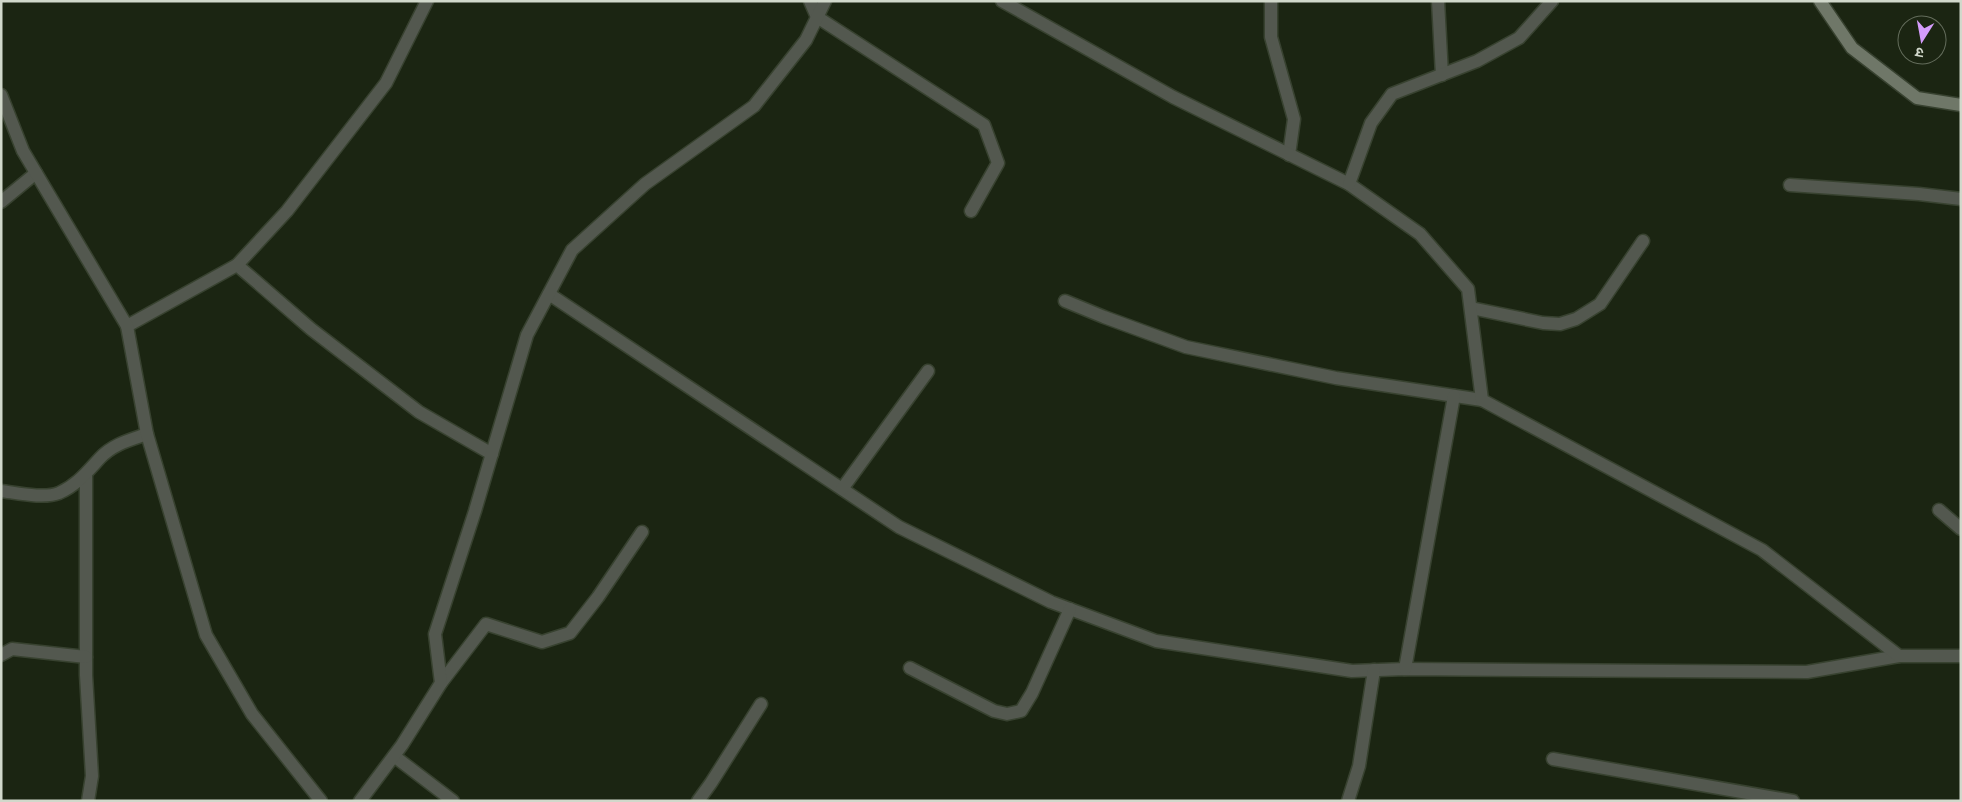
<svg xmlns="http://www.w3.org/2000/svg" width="1962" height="802" font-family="'IBM Plex Serif','Noto Sans Devanagari',serif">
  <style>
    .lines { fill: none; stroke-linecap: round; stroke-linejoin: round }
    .lane-casing { stroke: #384230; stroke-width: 15 }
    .street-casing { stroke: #384230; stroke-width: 15 }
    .secondary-casing { stroke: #384230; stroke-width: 15 }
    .lane { stroke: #53584f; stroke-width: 12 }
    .street { stroke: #53584f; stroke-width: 12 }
    .secondary { stroke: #6f7768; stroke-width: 12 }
  </style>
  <rect width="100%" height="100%" fill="#1b2512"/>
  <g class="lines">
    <g class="lane-casing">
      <g id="lane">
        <polyline points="810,1 817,17 984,125 998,163 971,211"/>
        <polyline points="1271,1 1271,37 1294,119 1289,155"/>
        <polyline points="1438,1 1442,75"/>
        <polyline points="1790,185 1919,194 1961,199"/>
        <polyline points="1,202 36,173"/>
        <polyline points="237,265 311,329 419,412 492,454"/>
        <polyline points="549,294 899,527 1051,602 1156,641 1352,671 1405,669 1807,672 1899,656"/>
        <polyline points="1065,301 1104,317 1186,347 1336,378 1482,400"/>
        <polyline points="1471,308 1543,323 1560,324 1576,319 1600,304 1643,241"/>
        <polyline points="127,326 237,265 287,211 386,83 427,1"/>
        <polyline points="86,476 86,675 92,776 88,801"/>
        <polyline points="842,489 928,371"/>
        <path d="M1 491C17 493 44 499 59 493 77 485 87 472 100 458 113 444 130 440 147 434"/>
        <polyline points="1939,510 1961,529"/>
        <polyline points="1,655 12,649 86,657"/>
        <polyline points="910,668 994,711 1007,714 1021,711 1032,693 1070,609"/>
        <polyline points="1405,669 1454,396"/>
        <polyline points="441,683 486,624 542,642 570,633 598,597 642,532"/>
        <polyline points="394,756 453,801"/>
        <polyline points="1553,759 1793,801"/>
        <polyline points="698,801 711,783 761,704"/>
        <polyline points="1348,801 1359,766 1374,670"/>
      </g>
    </g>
    <g class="street-casing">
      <g id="street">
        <polyline points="1002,1 1173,97 1349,184 1420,234 1468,289 1482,400 1762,550 1899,656 1961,656"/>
        <polyline points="1,95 23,151 127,326 147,434 206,635 252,714 321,801"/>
        <polyline points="1349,184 1371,123 1392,94 1477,61 1519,38 1552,1"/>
        <polyline points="360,801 402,745 441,683 435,634 475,511 527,335 572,250 645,184 754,106 806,40 825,1"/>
      </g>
    </g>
    <g class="secondary-casing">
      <polyline id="secondary" points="1820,1 1852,48 1917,98 1961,105"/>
    </g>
    <use href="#lane" class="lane"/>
    <use href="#street" class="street"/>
    <use href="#secondary" class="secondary"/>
  </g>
  <rect width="1962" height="802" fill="none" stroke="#d1d8cb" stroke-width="5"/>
  <g transform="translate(1922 40) rotate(191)"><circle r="24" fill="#1b2512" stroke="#646d5c"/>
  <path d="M0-4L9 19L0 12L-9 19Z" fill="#d49cfb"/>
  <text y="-8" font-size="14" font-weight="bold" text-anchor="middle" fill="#d1d8cb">उ</text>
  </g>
</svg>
